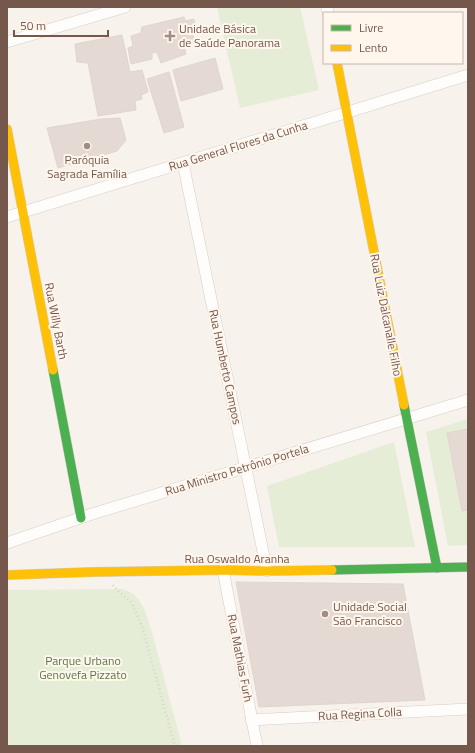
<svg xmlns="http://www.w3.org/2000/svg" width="475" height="753" font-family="'Titillium Web',sans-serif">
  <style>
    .green { fill: #e5edd7 }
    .building { fill: #e4dad3; stroke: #e0d5ce }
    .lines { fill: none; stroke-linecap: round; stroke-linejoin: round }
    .street-casing { stroke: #d6cdc8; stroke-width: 12 }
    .fast-casing { stroke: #d6cdc8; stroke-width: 10 }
    .slow-casing { stroke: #d6cdc8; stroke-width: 10 }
    .path { stroke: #dad1cf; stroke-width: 2.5; stroke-dasharray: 1 3; stroke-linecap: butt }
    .street { stroke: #fefdfc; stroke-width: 11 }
    .fast { stroke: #4caf50; stroke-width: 9 }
    .slow { stroke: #ffc107; stroke-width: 9 }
    .poi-dot { fill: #a28d84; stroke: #fff6ed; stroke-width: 1.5 }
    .labels { text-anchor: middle; stroke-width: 4; stroke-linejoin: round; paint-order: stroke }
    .poi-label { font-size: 12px; fill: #75574c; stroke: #fff6ed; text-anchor: start }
    .street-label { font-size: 12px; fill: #75574c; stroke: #fff6ed }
    .park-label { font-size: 12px; fill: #587a43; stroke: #fff6ed }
  </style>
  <rect width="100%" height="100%" fill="#f7f2ec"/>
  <g class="green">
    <polygon points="217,7 300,7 319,90 240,108"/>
    <polygon points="468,419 468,545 448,546 426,432"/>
    <polygon points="394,442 415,547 279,547 267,486"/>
    <polygon points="122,589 134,594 143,606 152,632 182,746 7,746 7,590"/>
  </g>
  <g class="building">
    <polygon points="184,17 185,21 194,19 195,28 191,28 195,42 184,45 186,54 161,63 157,52 152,53 152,59 131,64 128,48 133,46 131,36 141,33 142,27"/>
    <polygon points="122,35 130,72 142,70 148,92 141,95 142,99 135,101 136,110 98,116 88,63 77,62 75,44"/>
    <polygon points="215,58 223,89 181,101 173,70"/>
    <polygon points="169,72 184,127 164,133 147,79"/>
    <polygon points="120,118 126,140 117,151 58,168 47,128 101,119"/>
    <polygon points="468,429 468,510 462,511 447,433"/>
    <polygon points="236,582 403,584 425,700 259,707"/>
  </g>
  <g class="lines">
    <g class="street-casing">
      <g id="street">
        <polyline points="327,7 328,13"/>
        <polyline points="7,42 125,7"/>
        <polyline points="183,163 267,571"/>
        <polyline points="7,217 468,75"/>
        <polyline points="7,543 92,514 468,400"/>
        <polyline points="223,570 257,746"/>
        <polyline points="251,720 468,709"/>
      </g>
    </g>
    <g class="fast-casing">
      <g id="fast">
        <polyline points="53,370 81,518"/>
        <polyline points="404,405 437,568"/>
        <polyline points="332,570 468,567"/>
      </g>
    </g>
    <g class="slow-casing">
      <g id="slow">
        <polyline points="337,63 404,405"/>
        <polyline points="7,129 53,370"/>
        <polyline points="7,575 92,572 223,570 267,571 332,570"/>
      </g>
    </g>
    <polyline class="path" points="113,585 119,592 131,602 142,626 175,746"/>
    <use href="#street" class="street"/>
    <use href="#fast" class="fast"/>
    <use href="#slow" class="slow"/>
  </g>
  <g class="poi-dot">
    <path d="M168 30h4v4h4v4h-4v4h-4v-4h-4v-4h4z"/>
    <circle cx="87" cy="146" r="4"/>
    <circle cx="325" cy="614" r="4"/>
  </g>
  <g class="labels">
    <g class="poi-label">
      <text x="179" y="33">Unidade Básica<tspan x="179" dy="14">de Saúde Panorama</tspan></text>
      <text x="87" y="164" text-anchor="middle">Paróquia<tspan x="87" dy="14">Sagrada Família</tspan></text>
      <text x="333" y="611">Unidade Social<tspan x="333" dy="14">São Francisco</tspan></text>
    </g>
    <g class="street-label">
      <text transform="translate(238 146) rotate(-17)" y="4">Rua General Flores da Cunha</text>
      <text transform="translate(386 315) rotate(79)" y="4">Rua Luiz Dalcanalle Filho</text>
      <text transform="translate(56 321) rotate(79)" y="4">Rua Willy Barth</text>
      <text transform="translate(225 367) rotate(78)" y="4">Rua Humberto Campos</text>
      <text transform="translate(237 470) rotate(-17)" y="4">Rua Ministro Petrônio Portela</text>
      <text x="237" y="563">Rua Oswaldo Aranha</text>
      <text transform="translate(240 658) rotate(79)" y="4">Rua Mathias Furh</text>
      <text transform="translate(360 714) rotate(-3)" y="4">Rua Regina Colla</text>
    </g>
    <g class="park-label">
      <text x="83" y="665">Parque Urbano<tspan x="83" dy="14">Genovefa Pizzato</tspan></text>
    </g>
  </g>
  <rect width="475" height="753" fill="none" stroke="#75574c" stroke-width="16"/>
  <rect x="323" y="12" width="140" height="52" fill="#fff6ed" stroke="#c8b6ad"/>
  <rect x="331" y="25" width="20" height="6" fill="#4caf50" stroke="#c8b6ad"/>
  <text x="359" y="32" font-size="12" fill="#75574c">Livre</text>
  <rect x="331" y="45" width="20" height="6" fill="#ffc107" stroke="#c8b6ad"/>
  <text x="359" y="52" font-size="12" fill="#75574c">Lento</text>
  <path d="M14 30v6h94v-6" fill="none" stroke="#75574c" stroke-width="2"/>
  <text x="20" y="30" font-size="12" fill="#75574c" stroke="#fff6ed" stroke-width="3" paint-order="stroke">50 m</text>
</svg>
